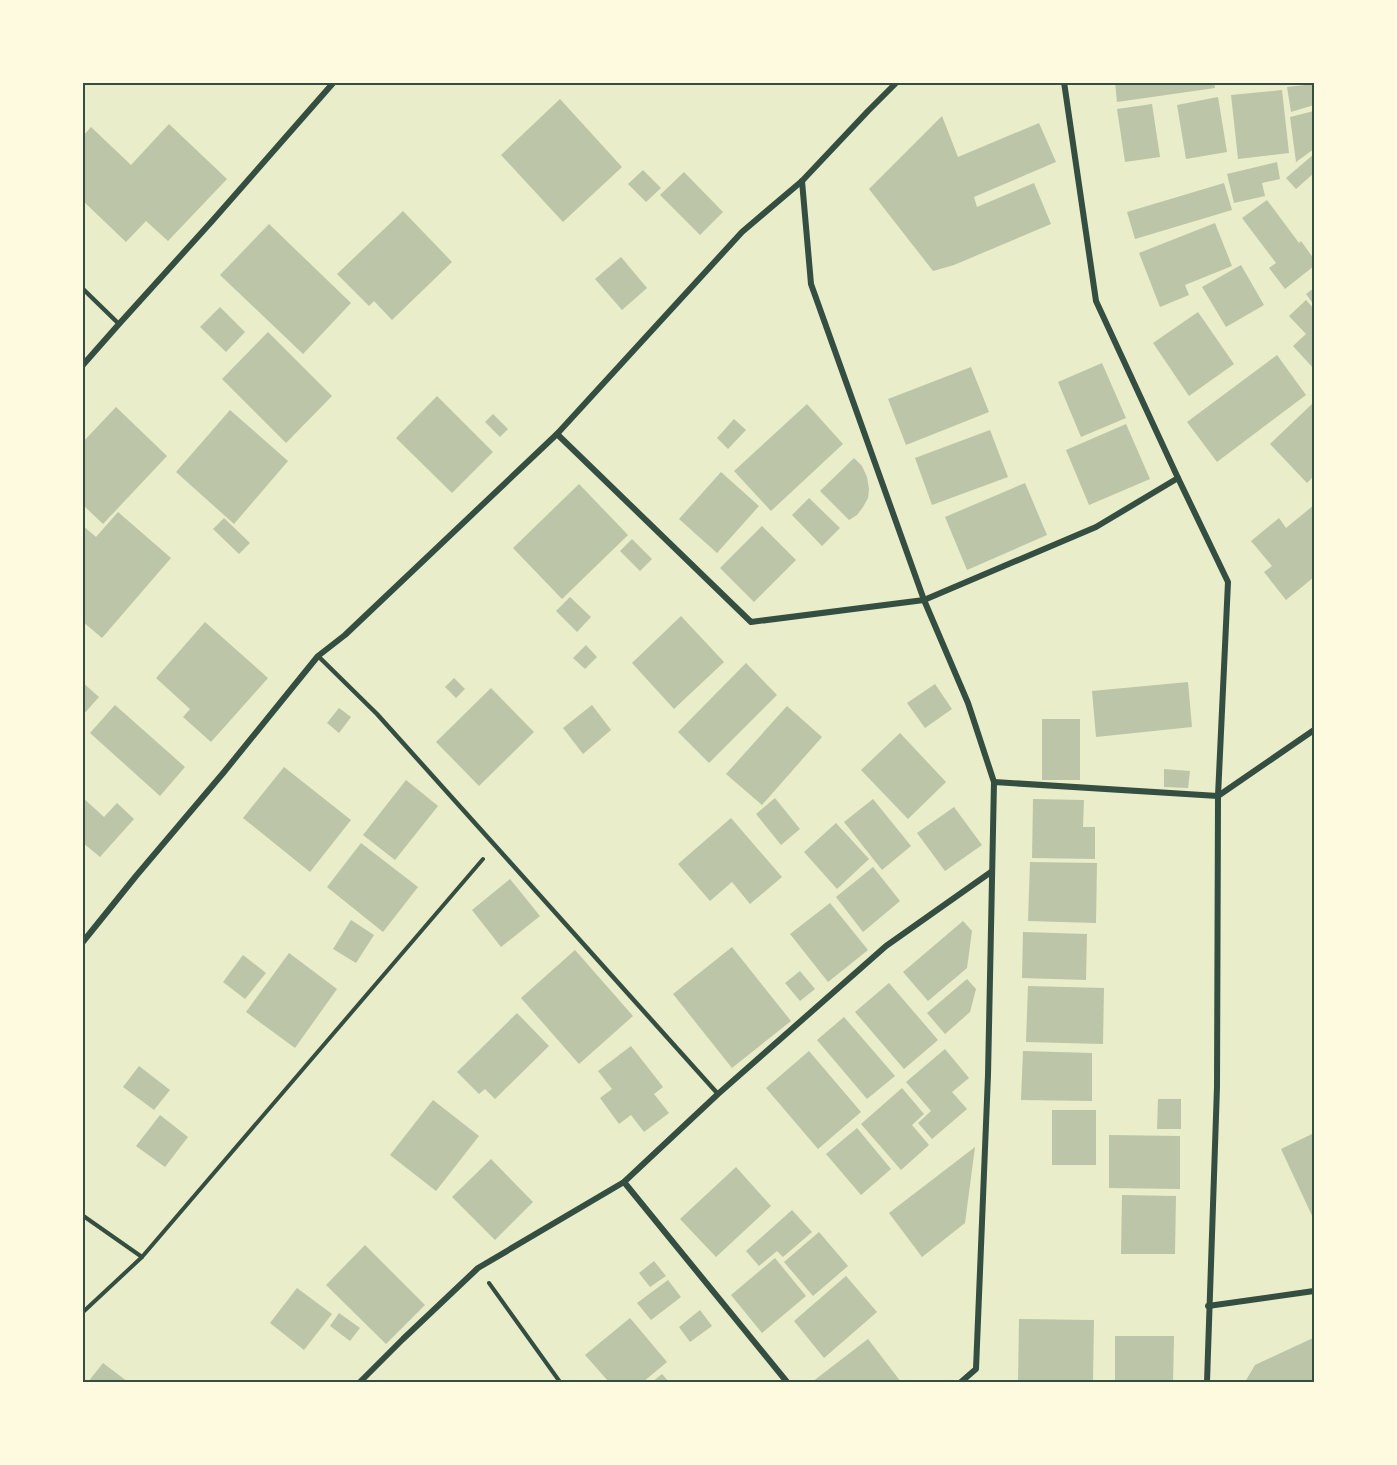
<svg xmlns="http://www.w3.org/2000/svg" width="1397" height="1465" font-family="'Work Sans',sans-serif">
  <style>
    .building { fill: #bcc5a7 }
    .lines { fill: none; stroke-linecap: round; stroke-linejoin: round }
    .path { stroke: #344e41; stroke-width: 4 }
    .service { stroke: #344e41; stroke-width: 4.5 }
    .minor { stroke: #344e41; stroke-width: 6 }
    .neatline { fill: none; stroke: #344e41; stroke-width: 2 }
  </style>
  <rect width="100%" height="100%" fill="#e9edc9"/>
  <g class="building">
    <polygon points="1115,82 1214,82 1215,88 1117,102"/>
    <polygon points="1314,84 1314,105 1291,112 1287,87"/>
    <polygon points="1282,90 1289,153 1238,159 1231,95"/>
    <polygon points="1218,97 1227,152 1186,159 1177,105"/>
    <polygon points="560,99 622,167 563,222 501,155"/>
    <polygon points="1152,104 1160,157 1125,162 1117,109"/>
    <polygon points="1314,111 1314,149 1296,162 1290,117"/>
    <polygon points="942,116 958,157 1039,123 1056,162 974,197 977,207 1034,183 1051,224 954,265 933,271 869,189"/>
    <polygon points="169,124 227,179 168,241 146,221 126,242 82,200 82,137 91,127 131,165"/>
    <polygon points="1314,154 1314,173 1296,189 1286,178"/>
    <polygon points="1277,162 1280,179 1262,183 1265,196 1234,203 1227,174"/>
    <polygon points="643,170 661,188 646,202 628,184"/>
    <polygon points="684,172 723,212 700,235 660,195"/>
    <polygon points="1224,183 1232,210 1135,239 1127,212"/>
    <polygon points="1267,200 1299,243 1301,241 1314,259 1314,266 1285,289 1269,268 1276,263 1242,218"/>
    <polygon points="403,211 452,262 392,320 374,301 369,306 337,274"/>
    <polygon points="1215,223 1232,266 1185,285 1189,295 1160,307 1139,253"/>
    <polygon points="269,224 351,303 303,354 220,275"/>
    <polygon points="621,257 647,288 622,310 595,279"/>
    <polygon points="1241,265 1264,305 1226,327 1202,287"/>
    <polygon points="1314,288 1314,305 1306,294"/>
    <polygon points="1306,300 1314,309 1314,369 1293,346 1306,334 1289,316"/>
    <polygon points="220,307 245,332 226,352 200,327"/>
    <polygon points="1198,312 1234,364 1189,396 1153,343"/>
    <polygon points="268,332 332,396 286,443 222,379"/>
    <polygon points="1277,355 1306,395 1217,462 1187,422"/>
    <polygon points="1102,363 1126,418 1081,437 1058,382"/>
    <polygon points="971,367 989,412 906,445 888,399"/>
    <polygon points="437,396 493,452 452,493 396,438"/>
    <polygon points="1313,403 1314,404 1314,476 1307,483 1270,444"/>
    <polygon points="807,404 843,444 771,511 734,471"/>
    <polygon points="116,407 167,456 103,524 82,504 82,443"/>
    <polygon points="230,410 288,461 234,524 176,472"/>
    <polygon points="493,414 508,429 500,437 485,422"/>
    <polygon points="734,419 746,430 728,449 717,438"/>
    <polygon points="1126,424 1150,479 1089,505 1066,450"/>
    <polygon points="990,430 1008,477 932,505 915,458"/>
    <polygon points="854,458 862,466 867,477 869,489 868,498 863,507 857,515 849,520 820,491"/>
    <polygon points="721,472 759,506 717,553 679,519"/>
    <polygon points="1025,483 1047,535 967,570 945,517"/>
    <polygon points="579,484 628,535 562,599 513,548"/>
    <polygon points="809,498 840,528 822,546 792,515"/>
    <polygon points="1314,505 1314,577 1286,600 1264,572 1272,566 1251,541 1279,518 1286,528"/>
    <polygon points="118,512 171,558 102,638 82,621 82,525 96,537"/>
    <polygon points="224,518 250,543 239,554 213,529"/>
    <polygon points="762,526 796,560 754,602 720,568"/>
    <polygon points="632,539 652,559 640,571 620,551"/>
    <polygon points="570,597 591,617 577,632 556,611"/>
    <polygon points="681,616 724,662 674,709 632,663"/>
    <polygon points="205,622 268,678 211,742 183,717 190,709 156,678"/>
    <polygon points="586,645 597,657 585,669 573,658"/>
    <polygon points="746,663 777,695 709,763 678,732"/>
    <polygon points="454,678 465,689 456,698 445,687"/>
    <polygon points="82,682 99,697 82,716"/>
    <polygon points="1188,682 1192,727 1096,737 1092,691"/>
    <polygon points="935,684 952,709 925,728 907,703"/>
    <polygon points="491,688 534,732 479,786 436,742"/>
    <polygon points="115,705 185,767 160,796 90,733"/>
    <polygon points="592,705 611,730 583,754 563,728"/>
    <polygon points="787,706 822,737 762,805 726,774"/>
    <polygon points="339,708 351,717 339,733 327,723"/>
    <rect x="1042" y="719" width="38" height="61"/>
    <polygon points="900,733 946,782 908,819 861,770"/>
    <polygon points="284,767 351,820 310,872 243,818"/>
    <polygon points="1164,769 1190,771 1188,788 1164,787"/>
    <polygon points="406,780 438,806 395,860 363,835"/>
    <polygon points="82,797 104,817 117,803 134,819 100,857 82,842"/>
    <polygon points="775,798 800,829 781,845 756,814"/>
    <polygon points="873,799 911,846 882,870 844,822"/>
    <polygon points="1033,799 1084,800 1083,827 1095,827 1095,859 1032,858"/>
    <polygon points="954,807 982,845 945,871 917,833"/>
    <polygon points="731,818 782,877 750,904 732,882 710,901 678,864"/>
    <polygon points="836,823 869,859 837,889 804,852"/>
    <polygon points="361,843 418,887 383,932 327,887"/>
    <polygon points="1030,862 1097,863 1096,923 1028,921"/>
    <polygon points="873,867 900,901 863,932 836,897"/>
    <polygon points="510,879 540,916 501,947 472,910"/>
    <polygon points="830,903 868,950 828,982 790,934"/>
    <polygon points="351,920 374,935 356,963 333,949"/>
    <polygon points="963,921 972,931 967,968 928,1001 903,972"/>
    <polygon points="1023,932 1087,934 1086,980 1022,978"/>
    <polygon points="732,947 791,1021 732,1068 673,994"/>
    <polygon points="575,950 633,1016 579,1064 521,998"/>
    <polygon points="289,953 337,989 295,1048 246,1012"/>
    <polygon points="243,955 266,973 245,999 223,982"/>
    <polygon points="800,971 815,989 800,1001 785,983"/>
    <polygon points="967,979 976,989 970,1012 945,1034 927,1013"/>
    <polygon points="889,983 938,1040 904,1069 855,1012"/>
    <polygon points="1028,986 1104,988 1103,1044 1026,1042"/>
    <polygon points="517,1013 549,1046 495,1099 485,1089 479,1094 457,1072"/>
    <polygon points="844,1017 895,1076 867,1099 817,1040"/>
    <polygon points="631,1046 663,1087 654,1094 669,1113 644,1132 631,1115 619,1124 600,1098 612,1089 598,1071"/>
    <polygon points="945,1049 969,1078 952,1092 967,1109 932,1139 918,1123 931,1111 906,1082"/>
    <polygon points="809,1051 861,1112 818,1149 766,1088"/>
    <polygon points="1023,1051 1092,1053 1092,1101 1021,1100"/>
    <polygon points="139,1066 170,1090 154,1110 123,1087"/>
    <polygon points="902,1088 924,1114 912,1125 929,1145 901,1170 861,1124"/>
    <polygon points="1158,1099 1181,1099 1181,1129 1157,1129"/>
    <polygon points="433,1100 479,1136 436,1191 390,1155"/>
    <rect x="1052" y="1110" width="44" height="55"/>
    <polygon points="160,1115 188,1137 165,1167 136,1146"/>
    <polygon points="857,1128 891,1169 861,1195 826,1154"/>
    <polygon points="1314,1133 1314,1220 1281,1149"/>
    <polygon points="1109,1135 1180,1136 1180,1189 1109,1188"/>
    <polygon points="975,1147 965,1223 922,1257 889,1213"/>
    <polygon points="491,1159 533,1202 495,1240 452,1197"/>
    <polygon points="736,1167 771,1206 716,1257 680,1219"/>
    <polygon points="1122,1195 1176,1196 1175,1254 1121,1254"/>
    <polygon points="792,1210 812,1232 783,1257 777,1251 759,1266 746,1251"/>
    <polygon points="819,1232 848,1266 813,1296 784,1262"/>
    <polygon points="365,1245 425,1305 386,1344 326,1285"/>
    <polygon points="775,1258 806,1296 762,1333 731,1295"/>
    <polygon points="654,1261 666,1276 650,1287 639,1273"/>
    <polygon points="846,1276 877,1312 824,1358 794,1321"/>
    <polygon points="668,1280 681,1297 651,1320 637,1303"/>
    <polygon points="297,1288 332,1314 304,1350 270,1323"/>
    <polygon points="700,1310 712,1326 690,1342 679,1327"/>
    <polygon points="339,1313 360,1328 350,1341 330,1326"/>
    <polygon points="630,1318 667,1362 643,1382 609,1382 585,1355"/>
    <polygon points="1019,1319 1094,1320 1093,1382 1018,1382"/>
    <polygon points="1115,1336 1174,1336 1173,1382 1115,1382"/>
    <polygon points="1313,1338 1314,1382 1245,1382 1255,1365"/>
    <polygon points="868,1339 901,1382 812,1382"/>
    <polygon points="103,1363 128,1382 88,1382"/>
    <polygon points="662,1374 669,1382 652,1382"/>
  </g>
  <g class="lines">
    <g class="path">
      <polyline points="82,1215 142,1257"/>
      <polyline points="489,1283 560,1382"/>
      <polyline points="82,1313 142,1257 483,859"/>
    </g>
    <g class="service">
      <polyline points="82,288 119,324"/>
      <polyline points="318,656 377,714 718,1094"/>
    </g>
    <g class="minor">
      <polyline points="1064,82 1096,301 1178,478 1228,582 1218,796 1217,1087 1207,1382"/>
      <polyline points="802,181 811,284 924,600 968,703 994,782"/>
      <polyline points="82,366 119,324 213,220 334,82"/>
      <polyline points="557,434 751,622 924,600 1096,527 1178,478"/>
      <polyline points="82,943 136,876 224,772 318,656 345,635 557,434 742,232 802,181 868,111 897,82"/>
      <polyline points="624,1182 787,1382"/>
      <polyline points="1208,1306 1314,1291"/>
      <polyline points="360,1382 403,1339 478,1268 624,1182 718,1094 886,946 991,872"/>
      <polyline points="961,1382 976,1369 988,1075 994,782 1218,796 1314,730"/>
    </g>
  </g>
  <rect width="1397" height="1465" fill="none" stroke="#fefae0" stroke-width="168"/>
  <rect x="84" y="84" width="1229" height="1297" class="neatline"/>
</svg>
